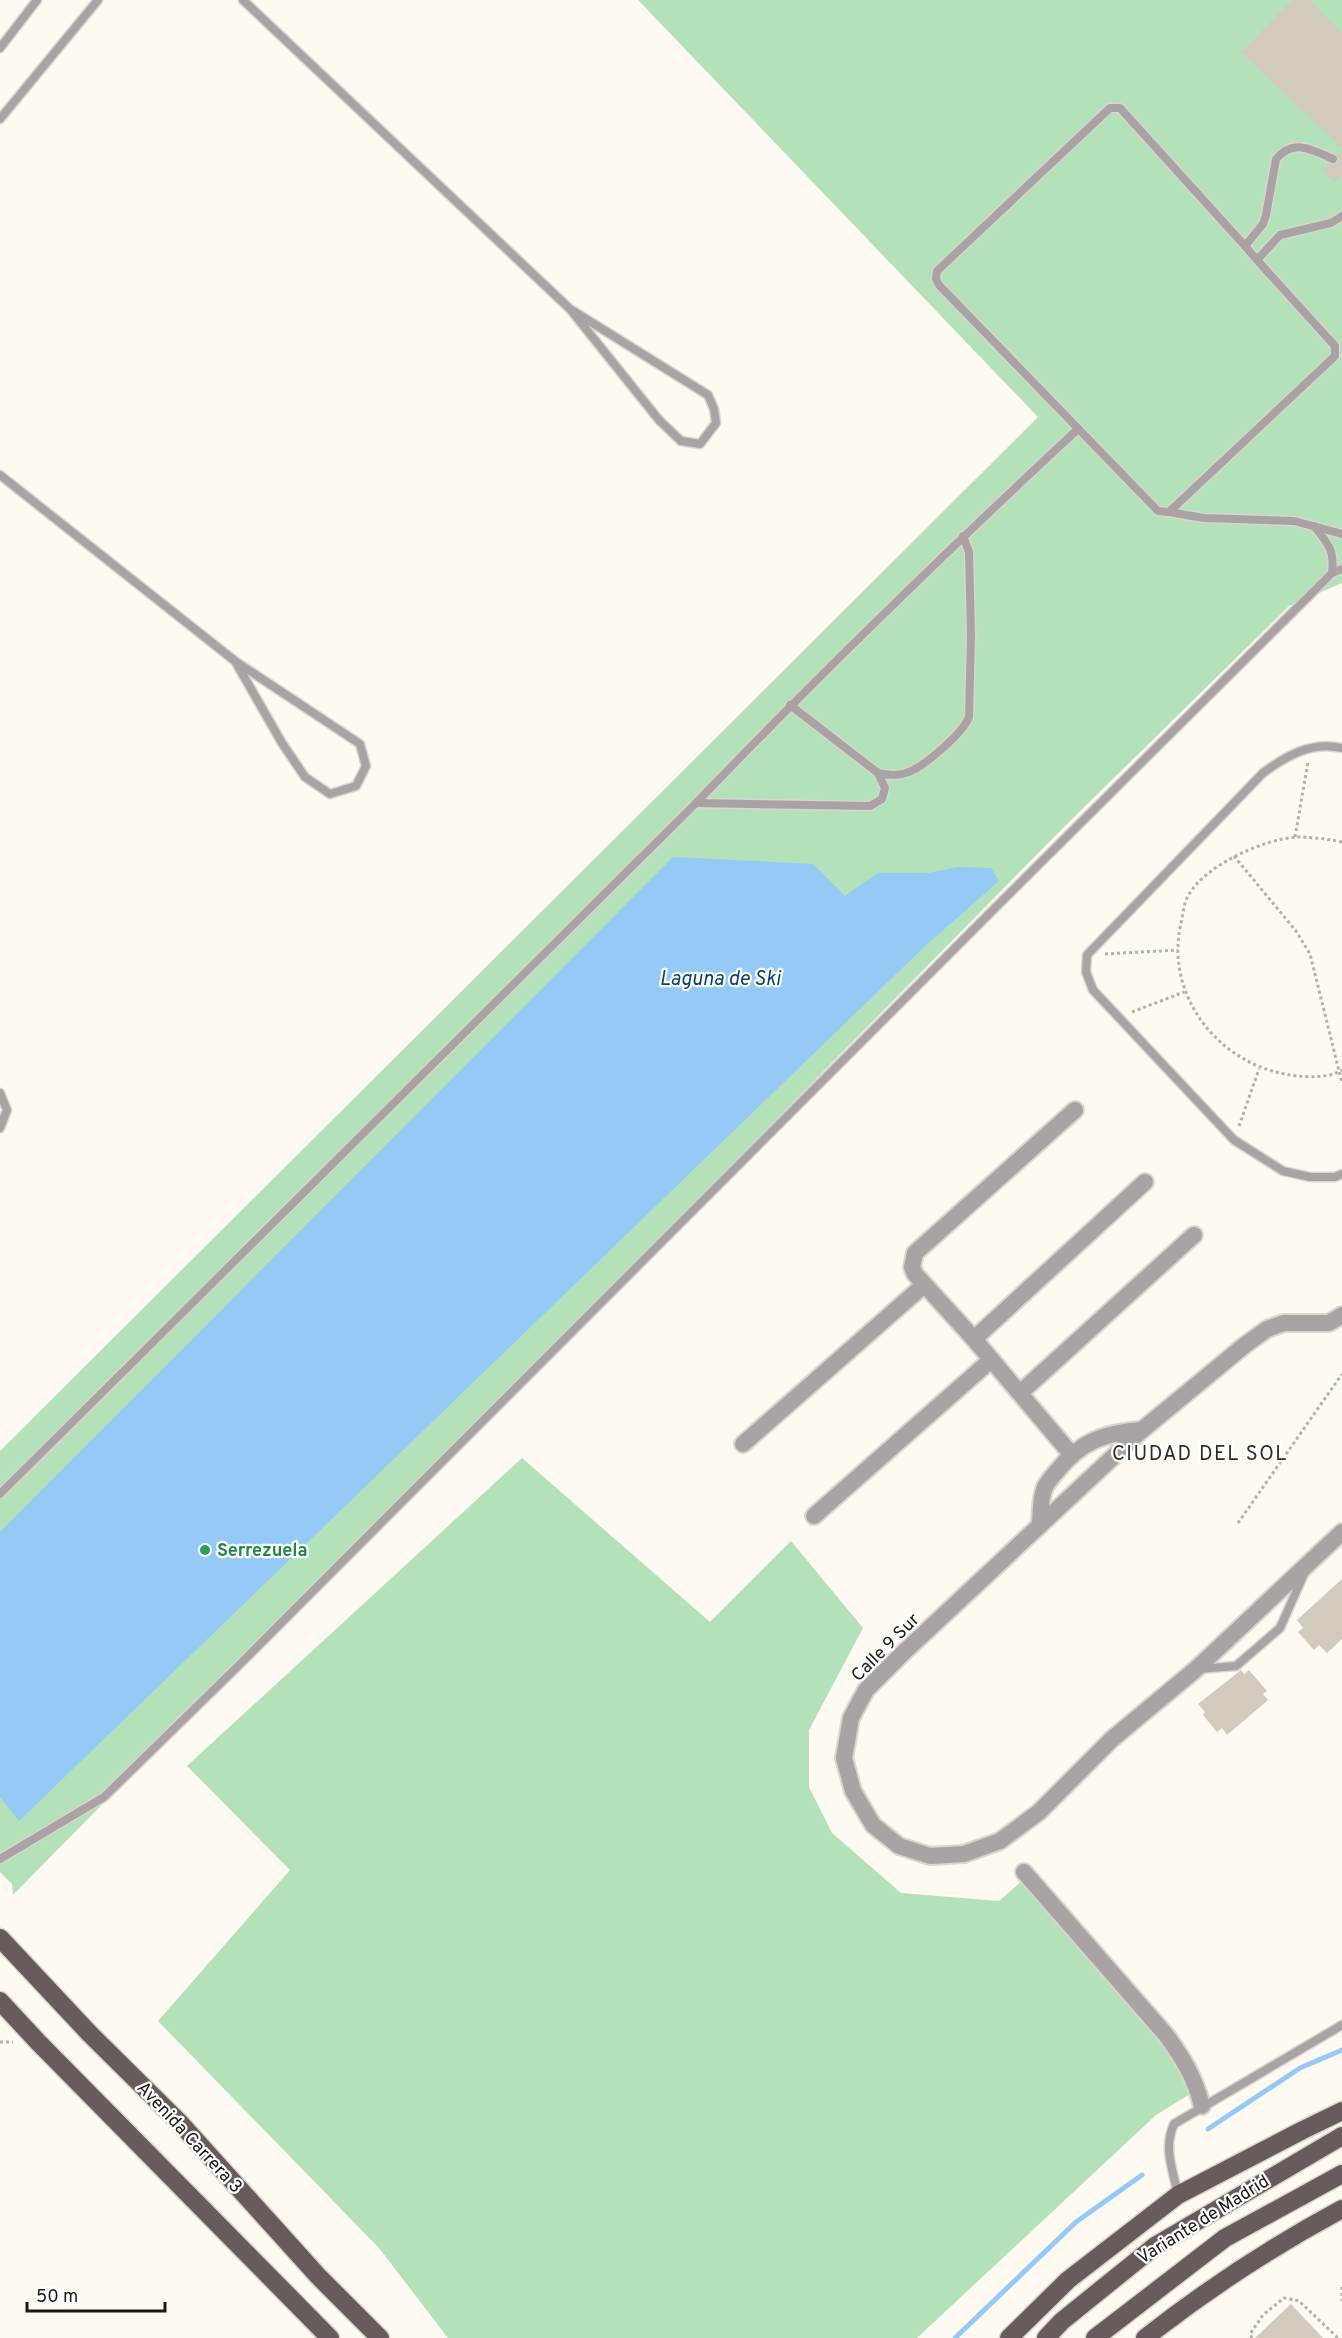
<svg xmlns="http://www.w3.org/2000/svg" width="1342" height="2338" font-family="Overpass,sans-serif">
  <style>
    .green { fill: #b3e1ba }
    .water { fill: #96caf6 }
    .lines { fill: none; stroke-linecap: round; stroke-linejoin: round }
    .stream { stroke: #96caf6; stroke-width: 5 }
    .building { fill: #d2cabd }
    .lane-casing { stroke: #dad5ce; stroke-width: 11 }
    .street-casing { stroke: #dad5ce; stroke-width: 20 }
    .primary-casing { stroke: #dad5ce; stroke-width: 21 }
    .path { stroke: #b5b1aa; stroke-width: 3; stroke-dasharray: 3 3; stroke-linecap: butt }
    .lane { stroke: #aaa3a3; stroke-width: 8 }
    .street { stroke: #aaa3a3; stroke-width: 16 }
    .primary { stroke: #685b5b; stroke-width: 18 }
    .leisure-dot { fill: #2e9e5b; stroke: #fff; stroke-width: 2 }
    .labels { text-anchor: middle; stroke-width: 4.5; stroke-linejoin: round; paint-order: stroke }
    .leisure-label { font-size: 18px; font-weight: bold; fill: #27864d; stroke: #fff; text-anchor: start }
    .street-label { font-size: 18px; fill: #1b1814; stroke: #fff }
    .water-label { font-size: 20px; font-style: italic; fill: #05446c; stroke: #fff }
    .neighbourhood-label { font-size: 20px; letter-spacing: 1.5px; fill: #302a1f; stroke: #fff }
  </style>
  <rect width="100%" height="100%" fill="#fef9f1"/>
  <g class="green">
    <polygon points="638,0 1342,0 1342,583 1289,606 1065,826 13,1895 12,1884 0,1872 0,1451 1038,417"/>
    <polygon points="522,1458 710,1622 791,1541 863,1628 809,1730 809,1787 832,1833 901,1893 999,1901 1028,1876 1198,2089 1156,2115 917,2338 448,2338 379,2248 158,2021 290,1870 187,1766"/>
  </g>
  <polygon class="water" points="673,857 813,864 845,896 878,873 928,873 959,867 991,868 999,881 923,948 19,1821 0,1797 0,1532"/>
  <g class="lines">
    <g class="stream">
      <polyline points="1208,2129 1300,2068 1342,2050"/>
      <polyline points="955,2338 1076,2222 1142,2175"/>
    </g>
  </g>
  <g class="building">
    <polygon points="1292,0 1309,0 1342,33 1342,148 1241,52"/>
    <polygon points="1342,150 1342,175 1335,182 1322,171 1329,164 1337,164 1339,159 1337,155"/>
    <polygon points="1342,1579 1342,1639 1327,1653 1319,1645 1314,1650 1298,1632 1303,1628 1297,1620"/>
    <polygon points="1241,1670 1244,1674 1249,1670 1267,1691 1263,1694 1268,1700 1227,1735 1222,1728 1217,1732 1203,1715 1205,1712 1198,1704"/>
    <polygon points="1291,2304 1323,2338 1255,2338"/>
  </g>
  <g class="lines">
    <g class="lane-casing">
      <g id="lane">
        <polyline points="243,0 570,309 659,420 681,441 700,444 716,423 714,409 708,395 570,309"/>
        <polyline points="0,48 37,0"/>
        <polyline points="0,119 98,0"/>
        <path d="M1333 159C1313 150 1294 138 1276 159L1266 215 1263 224 1245 246 1120 108H1110L937 271 936 279 939 285 1158 511 1169 512 1335 356V346L1257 260 1280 235 1331 223 1342 216"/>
        <polyline points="1245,246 1257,260"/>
        <polyline points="0,475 235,661 360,744 366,766 356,786 330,794 305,777 282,743 235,661"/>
        <polyline points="1169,512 1204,518 1294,521 1342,534"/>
        <path d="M1314 526C1328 544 1335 550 1332 573"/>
        <path d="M790 705 878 773C889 775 896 776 906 773 923 768 963 733 969 717L971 636 969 552 963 536"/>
        <path d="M1342 748C1311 741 1286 756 1263 773L1087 955 1086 972 1093 990 1234 1140 1283 1171 1310 1177H1335L1342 1174"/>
        <polyline points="696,803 870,806 882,799 885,788 878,773"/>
        <polyline points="0,1093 7,1110 0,1128"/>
        <path d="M0 1494 696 803C820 674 948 550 1078 429"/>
        <polyline points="1199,1669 1236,1666 1280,1628 1304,1574"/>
        <polyline points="0,1859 104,1797 238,1666 1000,903 1332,573 1342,569"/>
        <path d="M1178 2195C1173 2170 1163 2148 1174 2124L1342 2025"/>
      </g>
    </g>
    <g class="street-casing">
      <g id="street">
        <polyline points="1342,1315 1329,1323 1284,1323 1267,1329 1245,1345 1142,1430 902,1654 866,1690 851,1718 844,1758 853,1791 873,1825 899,1846 930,1856 964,1854 1000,1841 1039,1812 1112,1739 1195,1670 1342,1532"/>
        <polyline points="974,1339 1145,1182"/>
        <polyline points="1020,1393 1194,1235"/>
        <polyline points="743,1444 924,1285"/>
        <polyline points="1071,1454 974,1339 915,1274 912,1267 915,1253 1075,1110"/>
        <polyline points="814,1516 991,1360"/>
        <path d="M1040 1524C1041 1512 1040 1498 1045 1487 1048 1481 1053 1476 1057 1471 1081 1441 1104 1433 1142 1430"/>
        <path d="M1024 1872 1166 2035C1183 2058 1195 2078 1202 2106"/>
      </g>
    </g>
    <g class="primary-casing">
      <g id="primary">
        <polyline points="0,1938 89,2033 181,2124 318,2276 380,2338"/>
        <polyline points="0,2001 38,2042 330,2338"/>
        <polyline points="1009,2338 1068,2280 1178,2195 1301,2131 1342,2111"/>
        <polyline points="1046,2338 1062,2321 1155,2246 1342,2136"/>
        <polyline points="1095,2338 1225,2238 1342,2174"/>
        <path d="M1145 2338C1205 2291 1275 2245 1342 2209"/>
      </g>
    </g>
    <g class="path">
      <polyline points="1295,837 1308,762"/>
      <path d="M1342 842C1327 839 1312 837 1297 837 1263 839 1204 866 1188 896 1184 903 1183 914 1181 923 1165 991 1213 1058 1280 1073 1297 1077 1327 1080 1342 1070"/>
      <polyline points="1234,856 1296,931 1310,954 1342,1083"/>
      <polyline points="1105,954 1178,950"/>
      <polyline points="1132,1012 1184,992"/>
      <polyline points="1239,1126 1259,1069"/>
      <polyline points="1238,1523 1342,1374"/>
      <polyline points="0,2042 13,2042"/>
      <polyline points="1342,2287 1342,2301"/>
      <polyline points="1252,2338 1250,2334 1263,2315 1284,2298 1299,2301 1338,2338"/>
    </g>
    <use href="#lane" class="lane"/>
    <use href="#street" class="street"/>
    <use href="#primary" class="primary"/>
  </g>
  <circle class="leisure-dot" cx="205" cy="1550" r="6"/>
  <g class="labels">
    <g class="leisure-label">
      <text x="217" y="1556">Serrezuela</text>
    </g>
    <g class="street-label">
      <text transform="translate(885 1647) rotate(-45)" y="6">Calle 9 Sur</text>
      <text transform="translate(190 2137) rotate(47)" y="6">Avenida Carrera 3</text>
      <text transform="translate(1203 2219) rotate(-32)" y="6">Variante de Madrid</text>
    </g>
    <g class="water-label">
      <text x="720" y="985">Laguna de Ski</text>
    </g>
    <g class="neighbourhood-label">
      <text x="1200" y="1460">CIUDAD DEL SOL</text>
    </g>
  </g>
  <path d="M27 2302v9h138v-9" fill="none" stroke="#1b1814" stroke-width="3"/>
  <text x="36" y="2302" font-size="18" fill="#1b1814" stroke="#ffffff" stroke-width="4.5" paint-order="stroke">50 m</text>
</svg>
